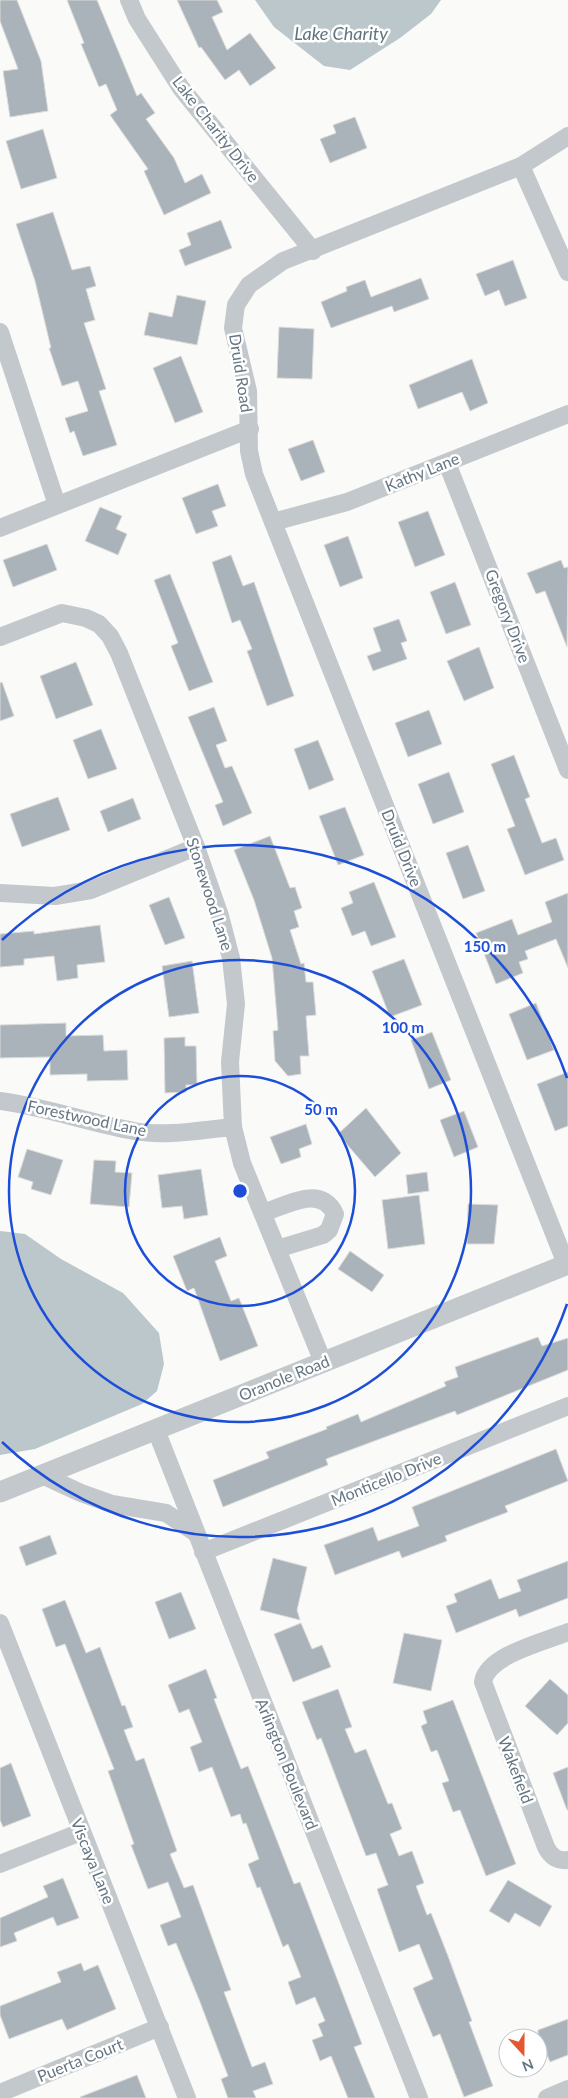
<svg xmlns="http://www.w3.org/2000/svg" width="568" height="2098" font-family="Lato,sans-serif">
  <style>
    .water { fill: #bbc7cb }
    .building { fill: #aab3b9; stroke: #dcdcda }
    .lines { fill: none; stroke-linecap: round; stroke-linejoin: round }
    .minor { stroke: #c3c8cc; stroke-width: 18 }
    .tertiary { stroke: #c3c8cc; stroke-width: 21 }
    .ring { fill: none; stroke: #1d4ed8; stroke-width: 2.5 }
    .labels { text-anchor: middle; stroke-width: 5; stroke-linejoin: round; paint-order: stroke }
    .street-label { font-size: 16px; fill: #657683; stroke: #fff }
    .water-label { font-size: 18px; font-style: italic; fill: #60757c; stroke: #fff }
    .centre { fill: #1d4ed8; stroke: #fff; stroke-width: 2.5 }
    .ring-label { font-size: 15px; text-anchor: middle; font-weight: bold; fill: #1d4ed8; stroke: #fff; stroke-width: 5; stroke-linejoin: round; paint-order: stroke }
  </style>
  <rect width="100%" height="100%" fill="#fafaf8"/>
  <g class="water">
    <polygon points="255,0 441,0 431,14 400,38 350,70 324,66 274,27"/>
    <polygon points="0,1231 25,1234 61,1259 123,1293 159,1333 164,1364 157,1391 142,1404 35,1449 0,1455"/>
  </g>
  <g class="building">
    <polygon points="0,0 17,0 41,61 48,111 10,117 3,71 18,69 0,21"/>
    <polygon points="67,0 97,0 137,96 141,93 155,113 146,119 174,158 185,183 202,174 211,193 164,215 144,171 148,169 110,115 117,110 106,84 99,87 81,44 84,43"/>
    <polygon points="177,0 217,0 223,12 212,17 227,50 250,33 276,68 250,86 239,70 225,80 201,47 199,48"/>
    <polygon points="355,117 367,148 330,163 320,139 336,133 333,125"/>
    <polygon points="43,129 57,178 21,189 6,141"/>
    <polygon points="53,212 72,270 90,266 96,286 86,289 95,320 84,323 106,389 99,391 117,445 83,456 74,431 70,433 65,418 88,411 78,381 62,386 49,348 51,348 35,281 16,224"/>
    <polygon points="221,220 232,248 185,266 179,250 191,245 187,233"/>
    <polygon points="513,260 527,298 505,306 499,290 485,296 476,274"/>
    <polygon points="421,278 429,299 394,312 392,306 331,328 321,302 347,291 346,287 365,280 371,297"/>
    <polygon points="177,295 206,301 197,345 144,335 149,312 172,317"/>
    <polygon points="279,327 314,329 312,379 277,378"/>
    <polygon points="181,356 203,412 175,423 153,368"/>
    <polygon points="472,359 488,403 470,411 462,392 418,409 409,385"/>
    <polygon points="313,440 325,472 301,481 288,449"/>
    <polygon points="218,484 226,506 212,511 218,526 196,534 182,498"/>
    <polygon points="100,507 122,516 116,529 127,534 118,555 85,541"/>
    <polygon points="428,511 445,555 415,567 398,522"/>
    <polygon points="348,536 363,578 340,587 324,545"/>
    <polygon points="47,544 57,570 13,587 3,560"/>
    <polygon points="231,555 243,586 254,582 294,696 267,706 247,651 252,649 240,620 232,623 212,562"/>
    <polygon points="561,560 564,568 568,567 567,647 545,591 536,594 527,573"/>
    <polygon points="170,574 213,682 189,691 171,646 178,643 154,580"/>
    <polygon points="455,582 471,625 446,634 430,592"/>
    <polygon points="399,619 407,641 401,643 407,659 373,671 367,656 381,651 373,628"/>
    <polygon points="479,647 494,688 464,701 447,661"/>
    <polygon points="76,662 93,705 56,719 40,676"/>
    <polygon points="2,682 14,716 0,721 0,683"/>
    <polygon points="214,707 227,741 216,745 225,768 232,766 252,813 223,826 215,805 223,802 188,717"/>
    <polygon points="429,710 442,744 408,757 395,723"/>
    <polygon points="101,729 117,769 88,779 73,740"/>
    <polygon points="318,740 334,780 309,790 294,749"/>
    <polygon points="514,755 530,797 525,799 542,843 556,838 564,860 525,875 507,829 515,826 491,764"/>
    <polygon points="449,772 464,812 433,824 418,784"/>
    <polygon points="58,797 70,830 22,847 10,814"/>
    <polygon points="133,798 141,819 108,832 100,811"/>
    <polygon points="345,807 364,855 338,865 319,816"/>
    <polygon points="270,836 290,888 295,887 302,908 294,911 299,927 290,930 301,964 304,963 306,982 313,982 316,1015 306,1016 309,1056 300,1056 301,1074 288,1076 275,1061 273,1031 278,1030 272,958 254,900 234,850"/>
    <polygon points="468,845 485,891 463,899 446,853"/>
    <polygon points="374,882 396,937 371,946 365,931 352,936 341,908 353,903 349,892"/>
    <polygon points="568,893 568,968 556,939 525,951 528,959 519,962 523,973 496,984 476,933 512,919 518,935 552,922 545,902"/>
    <polygon points="169,897 185,938 165,945 149,905"/>
    <polygon points="100,925 105,962 77,965 78,978 57,981 54,956 24,959 24,965 0,967 0,934 34,931 34,934"/>
    <polygon points="404,959 422,1005 390,1017 372,971"/>
    <polygon points="192,961 199,1013 169,1017 162,966"/>
    <polygon points="536,1003 554,1050 527,1060 509,1014"/>
    <polygon points="66,1023 66,1036 103,1035 104,1051 127,1050 128,1080 87,1081 87,1074 50,1075 50,1057 0,1058 0,1025"/>
    <polygon points="432,1032 451,1080 429,1089 411,1040"/>
    <polygon points="185,1037 185,1046 196,1046 197,1085 186,1085 186,1092 165,1093 164,1038"/>
    <polygon points="568,1072 568,1126 555,1131 537,1084"/>
    <polygon points="366,1108 401,1153 375,1177 338,1134"/>
    <polygon points="464,1111 478,1147 454,1157 440,1120"/>
    <polygon points="306,1124 312,1144 299,1149 301,1157 281,1164 270,1137"/>
    <polygon points="27,1149 63,1160 51,1195 31,1189 33,1182 18,1177"/>
    <polygon points="94,1160 116,1161 115,1172 132,1173 129,1207 90,1204"/>
    <polygon points="201,1169 208,1215 184,1219 182,1206 162,1208 158,1175"/>
    <polygon points="427,1172 429,1191 408,1194 406,1175"/>
    <polygon points="419,1195 425,1244 388,1249 382,1200"/>
    <polygon points="468,1204 498,1205 494,1244 467,1244"/>
    <polygon points="220,1237 227,1256 215,1261 231,1301 239,1298 258,1346 220,1361 194,1288 187,1291 173,1256"/>
    <polygon points="350,1251 384,1275 372,1292 338,1269"/>
    <polygon points="538,1337 542,1346 568,1338 568,1370 457,1415 455,1411 326,1459 328,1465 223,1507 213,1480 269,1458 266,1452 327,1429 326,1427 358,1414 361,1422 446,1386 444,1382 458,1377 455,1367"/>
    <polygon points="556,1449 568,1481 505,1506 508,1512 445,1536 447,1541 402,1558 399,1551 335,1575 324,1545 373,1527 378,1541 419,1526 412,1507"/>
    <polygon points="50,1535 57,1554 26,1566 19,1547"/>
    <polygon points="273,1558 307,1567 297,1610 300,1620 260,1610"/>
    <polygon points="568,1561 568,1598 519,1617 516,1609 456,1633 446,1606 457,1602 454,1594 491,1579 499,1599 521,1591 517,1580"/>
    <polygon points="181,1592 196,1629 169,1639 155,1602"/>
    <polygon points="65,1600 86,1653 100,1647 122,1706 125,1705 133,1727 124,1730 136,1761 144,1758 177,1851 170,1854 184,1888 193,1885 231,1990 224,1992 252,2067 265,2062 273,2084 253,2091 256,2098 228,2098 221,2079 228,2076 200,2002 176,1943 168,1946 160,1925 181,1917 168,1882 148,1889 131,1845 134,1844 108,1771 114,1769 65,1644 56,1647 42,1609"/>
    <polygon points="301,1623 312,1649 322,1645 331,1667 293,1682 274,1634"/>
    <polygon points="404,1633 442,1640 431,1691 393,1683"/>
    <polygon points="206,1669 217,1698 214,1699 241,1769 248,1766 294,1884 300,1882 362,2044 354,2047 375,2098 348,2098 331,2056 320,2061 312,2040 323,2036 318,2024 325,2021 315,1997 296,2005 288,1982 301,1977 288,1944 283,1947 260,1887 257,1888 248,1864 259,1859 246,1823 243,1824 240,1814 231,1817 212,1767 199,1772 190,1747 202,1742 189,1709 179,1713 168,1685"/>
    <polygon points="550,1679 568,1695 568,1723 557,1735 525,1706"/>
    <polygon points="338,1689 352,1727 345,1729 355,1753 366,1749 388,1804 392,1803 402,1829 390,1834 399,1856 412,1851 424,1883 416,1886 427,1915 431,1913 448,1956 472,2021 469,2022 493,2086 464,2097 440,2034 433,2037 413,1988 433,1979 419,1944 399,1952 377,1889 388,1885 376,1853 366,1856 321,1738 317,1740 302,1702"/>
    <polygon points="453,1700 516,1864 486,1876 460,1810 453,1812 442,1783 449,1781 437,1750 431,1752 421,1726 427,1723 423,1711"/>
    <polygon points="11,1763 31,1816 3,1827 0,1820 0,1768"/>
    <polygon points="568,1767 568,1810 567,1810 553,1773"/>
    <polygon points="63,1878 79,1918 57,1926 53,1917 14,1933 17,1941 0,1947 0,1918 48,1897 43,1886"/>
    <polygon points="508,1880 552,1906 540,1927 515,1913 509,1923 489,1911"/>
    <polygon points="81,1963 84,1971 98,1965 116,2009 67,2030 62,2019 9,2039 0,2015 0,2006 61,1982 57,1972"/>
    <polygon points="568,2019 568,2055 550,2062 545,2050 538,2052 538,2030"/>
    <polygon points="137,2075 146,2098 81,2098 80,2097"/>
  </g>
  <g class="lines">
    <g class="minor">
      <polyline points="129,0 137,19 181,88 313,251"/>
      <polyline points="521,166 568,272"/>
      <polyline points="0,332 57,505"/>
      <polyline points="447,463 568,770"/>
      <polyline points="273,522 347,502 568,414"/>
      <polyline points="0,528 250,429"/>
      <polyline points="0,637 62,613 86,618 99,624 110,636 119,653 196,847 220,916 231,958 236,1004 230,1062 233,1127 242,1163 323,1362"/>
      <polyline points="0,893 55,896 91,890 196,847"/>
      <path d="M0 1101C46 1107 89 1123 134 1131 166 1137 201 1130 233 1127"/>
      <path d="M263 1213C287 1205 321 1184 335 1214L329 1230 323 1235 277 1249"/>
      <polyline points="566,1264 254,474 249,451 248,391 233,328 236,305 249,285 283,261 521,166 568,136"/>
      <polyline points="156,1430 419,2098"/>
      <polyline points="42,1475 81,1493 112,1504 166,1513 196,1533"/>
      <polyline points="203,1552 568,1406"/>
      <polyline points="0,1623 187,2098"/>
      <path d="M568 1632C544 1642 487 1655 483 1682L546 1847C551 1857 557 1861 568 1860"/>
      <polyline points="0,1864 81,1832"/>
      <polyline points="0,2093 160,2027"/>
      <polyline points="547,2098 568,2089"/>
    </g>
    <polyline class="tertiary" points="0,1492 568,1264"/>
  </g>
  <g class="ring">
    <circle cx="240" cy="1191" r="115"/>
    <circle cx="240" cy="1191" r="231"/>
    <path d="M567 1304A346 346 0 0 1 2 1442M2 940A346 346 0 0 1 567 1078"/>
  </g>
  <g class="labels">
    <g class="street-label">
      <text transform="translate(216 129) rotate(52)" y="6">Lake Charity Drive</text>
      <text transform="translate(241 373) rotate(81)" y="6">Druid Road</text>
      <text transform="translate(422 472) rotate(-22)" y="6">Kathy Lane</text>
      <text transform="translate(508 616) rotate(69)" y="6">Gregory Drive</text>
      <text transform="translate(402 848) rotate(68)" y="6">Druid Drive</text>
      <text transform="translate(210 894) rotate(72)" y="6">Stonewood Lane</text>
      <text transform="translate(87 1118) rotate(12)" y="6">Forestwood Lane</text>
      <text transform="translate(284 1378) rotate(-22)" y="6">Oranole Road</text>
      <text transform="translate(386 1479) rotate(-22)" y="6">Monticello Drive</text>
      <text transform="translate(287 1764) rotate(68)" y="6">Arlington Boulevard</text>
      <text transform="translate(516 1770) rotate(69)" y="6">Wakefield</text>
      <text transform="translate(93 1861) rotate(68)" y="6">Viscaya Lane</text>
      <text transform="translate(80 2060) rotate(-22)" y="6">Puerta Court</text>
    </g>
    <g class="water-label">
      <text x="341" y="40">Lake Charity</text>
    </g>
  </g>
  <circle cx="240" cy="1191" r="8" class="centre"/>
  <g class="ring-label">
    <text x="485" y="952">150 m</text>
    <text x="403" y="1033">100 m</text>
    <text x="321" y="1115">50 m</text>
  </g>
  <g transform="translate(523 2053) rotate(159)"><circle r="24" fill="#ffffff" stroke="#c1c8cd"/>
  <path d="M0-4L9 19L0 12L-9 19Z" fill="#e4572e"/>
  <text y="-8" font-size="14" font-weight="bold" text-anchor="middle" fill="#657683">N</text>
  </g>
</svg>
